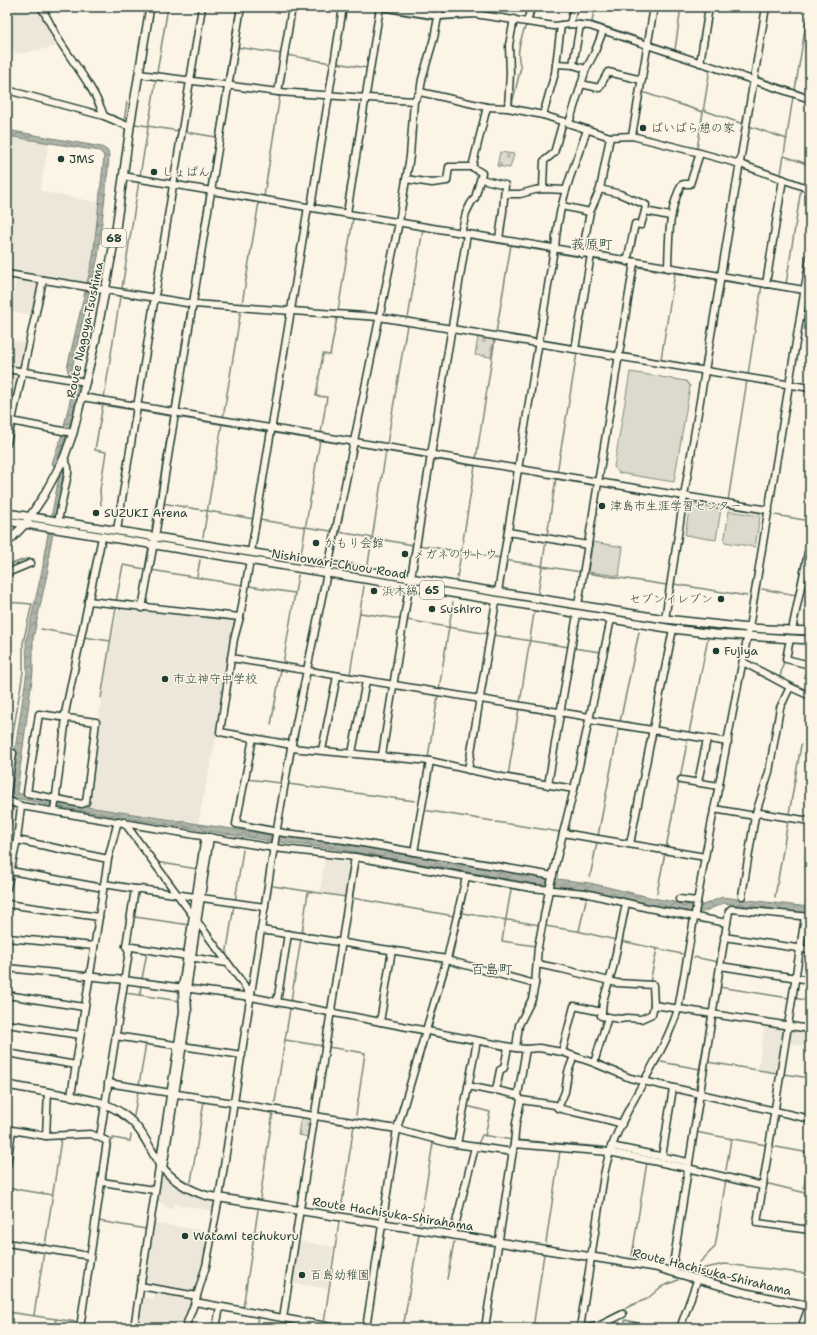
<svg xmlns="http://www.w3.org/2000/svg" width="817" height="1335" font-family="'Shantell Sans','Klee One',sans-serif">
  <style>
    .built { fill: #ece7d8 }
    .green { fill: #dcdacc; stroke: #7e8c80 }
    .cemetery { fill: url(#cemetery-stones); stroke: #7e8c80 }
    .water { fill: url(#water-waves); stroke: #758479 }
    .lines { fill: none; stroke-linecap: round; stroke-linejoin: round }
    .stream { stroke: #758479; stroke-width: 1.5 }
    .minor-casing { stroke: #1f3d34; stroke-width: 9 }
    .major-casing { stroke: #1f3d34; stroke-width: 10 }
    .minor { stroke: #fcf5e5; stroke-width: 6 }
    .major { stroke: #fcf5e5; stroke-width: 7 }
    .poi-dot { fill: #1f3d34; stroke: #fcf5e5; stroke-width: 1.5 }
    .labels { text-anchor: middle; stroke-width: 3; stroke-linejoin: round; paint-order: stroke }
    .shield { fill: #fcf5e5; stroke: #617469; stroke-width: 1 }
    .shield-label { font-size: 11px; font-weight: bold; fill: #1f3d34 }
    .poi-label { font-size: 12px; fill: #1f3d34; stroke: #fcf5e5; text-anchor: start }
    .street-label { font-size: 12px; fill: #1f3d34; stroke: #fcf5e5 }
    .quarter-label { font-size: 14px; fill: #1f3d34; stroke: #fcf5e5 }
  </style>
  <defs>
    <pattern id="cemetery-stones" width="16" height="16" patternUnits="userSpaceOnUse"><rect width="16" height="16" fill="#dcdacc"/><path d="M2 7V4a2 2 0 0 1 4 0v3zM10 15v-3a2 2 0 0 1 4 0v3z" fill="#bcbcb0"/></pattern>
    <pattern id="water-waves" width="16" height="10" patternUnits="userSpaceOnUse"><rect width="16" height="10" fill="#aeb3a7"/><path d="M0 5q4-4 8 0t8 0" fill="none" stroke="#8d9389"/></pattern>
  </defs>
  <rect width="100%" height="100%" fill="#fcf5e5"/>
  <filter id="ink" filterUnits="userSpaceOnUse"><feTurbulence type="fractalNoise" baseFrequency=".025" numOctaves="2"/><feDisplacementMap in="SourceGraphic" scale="8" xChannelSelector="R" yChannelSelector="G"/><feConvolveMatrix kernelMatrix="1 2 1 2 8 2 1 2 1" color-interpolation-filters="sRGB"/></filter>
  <g filter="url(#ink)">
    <g class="built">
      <polygon points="19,7 38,7 61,46 15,54 7,34 7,10"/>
      <polygon points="7,136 49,143 40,191 100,203 93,257 87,284 7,271"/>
      <polygon points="16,279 37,282 39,284 32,315 10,311"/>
      <polygon points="7,340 26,343 21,366 18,368 7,366"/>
      <polygon points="7,371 18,373 20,375 12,409 7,408"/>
      <polygon points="117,607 235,619 237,622 232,638 217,734 198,823 88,807 98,720"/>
      <polygon points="325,859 352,863 347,897 320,892"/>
      <polygon points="765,1024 783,1027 784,1031 777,1072 758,1069"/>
      <polygon points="792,1028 810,1031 810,1047 787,1043 789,1030"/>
      <polygon points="163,1175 177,1186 184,1190 197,1197 212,1200 214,1203 213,1211 175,1204 171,1209 168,1208 157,1200"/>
      <polygon points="155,1223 210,1232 201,1274 195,1292 146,1283"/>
      <polygon points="297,1241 333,1247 327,1288 290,1283"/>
      <polygon points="155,1289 191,1297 192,1299 182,1328 137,1328 142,1297 154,1299"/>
    </g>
    <g class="green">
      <polygon points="630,372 686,381 690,386 674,482 619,473 614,467"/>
      <polygon points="690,504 721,509 716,540 685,535"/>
      <polygon points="729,511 760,516 755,547 724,542"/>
      <polygon points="593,542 623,547 619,576 588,572"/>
    </g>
    <g class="cemetery">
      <polygon points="500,152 514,154 510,168 497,166"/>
      <polygon points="478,337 494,339 491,357 475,355"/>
      <polygon points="301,1116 312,1118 309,1137 298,1135"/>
    </g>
    <polygon class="water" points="7,130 102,147 108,151 109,155 108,170 98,257 79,336 72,369 73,375 80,387 70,425 57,461 65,474 49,553 49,565 33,639 33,672 17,792 23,795 81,806 278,836 331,842 549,878 590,883 658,899 691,905 703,905 722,897 810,907 810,914 724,903 703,912 689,912 647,904 586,890 553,887 337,849 276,842 59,807 15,798 7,852 8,806 9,803 12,769 27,671 26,641 43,566 44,555 59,476 52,463 62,434 73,388 67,368 93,257 104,156 100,151 7,136"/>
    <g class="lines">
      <g class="stream">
        <polyline points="356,7 377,10 376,11"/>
        <polyline points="595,7 592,22 646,40"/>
        <polyline points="382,11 435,20"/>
        <polyline points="474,11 490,12 491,7"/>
        <polyline points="532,18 536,7"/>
        <polyline points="441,20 473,18"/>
        <polyline points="651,42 698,58"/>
        <polyline points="236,47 282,54"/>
        <polyline points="675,50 681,7"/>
        <polyline points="287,55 331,63"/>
        <polyline points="703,60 752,76"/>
        <polyline points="336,63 367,68"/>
        <polyline points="157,72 168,7"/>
        <polyline points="758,77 810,95"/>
        <polyline points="225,81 237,7"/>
        <polyline points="364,89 371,47"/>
        <polyline points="795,90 807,17"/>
        <polyline points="642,92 703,112"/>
        <path d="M512 104 521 67C515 54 521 38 526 25"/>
        <polyline points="703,110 743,124"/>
        <polyline points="124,121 127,102"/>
        <polyline points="135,124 179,131"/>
        <polyline points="749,126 787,139"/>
        <polyline points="186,132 216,137"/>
        <polyline points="697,149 710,69"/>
        <polyline points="784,156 810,165"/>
        <polyline points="781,174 793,97"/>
        <polyline points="140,176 156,80"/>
        <polyline points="208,188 224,90"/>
        <polyline points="213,195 254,202"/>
        <polyline points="264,196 280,95"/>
        <polyline points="258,202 303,210"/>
        <polyline points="344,209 361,102"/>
        <polyline points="313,211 325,213"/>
        <polyline points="443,233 464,237"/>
        <polyline points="468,238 550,252"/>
        <polyline points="555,253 588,258"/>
        <polyline points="592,259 630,266"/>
        <polyline points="637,267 718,280"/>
        <polyline points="723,281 796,292"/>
        <polyline points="763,281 780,181"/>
        <polyline points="786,284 801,189"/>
        <polyline points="122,288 139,181"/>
        <polyline points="190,300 207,193"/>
        <polyline points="242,304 259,202"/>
        <polyline points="338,311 353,218"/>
        <polyline points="408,318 423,229"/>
        <polyline points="496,333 511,245"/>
        <polyline points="661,359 675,273"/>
        <polyline points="748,374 762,285"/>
        <polyline points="104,398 120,297"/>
        <polyline points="102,405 133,410"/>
        <polyline points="172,409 188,307"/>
        <polyline points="140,411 170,416"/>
        <polyline points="177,417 268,432"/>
        <polyline points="223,418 241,310"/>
        <polyline points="274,433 349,445"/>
        <polyline points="321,433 327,397 316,396 323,354 330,355 337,318"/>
        <polyline points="387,444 407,325"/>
        <polyline points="357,446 427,458"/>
        <polyline points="434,459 475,466 457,578"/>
        <polyline points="476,459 495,339"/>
        <polyline points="557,473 577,353"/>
        <polyline points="556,479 592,485"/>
        <polyline points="601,486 681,499"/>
        <polyline points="689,501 761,513"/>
        <polyline points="728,501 747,380"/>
        <polyline points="162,503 254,519"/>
        <polyline points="101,505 100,490 106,452 95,450 103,404"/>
        <polyline points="775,515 810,521"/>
        <polyline points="260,520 331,531"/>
        <polyline points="152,528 171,415"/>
        <polyline points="339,532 413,545"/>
        <polyline points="547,536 556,478"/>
        <polyline points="203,537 222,424"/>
        <polyline points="418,545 501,558"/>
        <polyline points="301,554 320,440"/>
        <polyline points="505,560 542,566"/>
        <path d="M7 564C16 565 25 556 34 559"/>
        <polyline points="368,564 386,451"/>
        <polyline points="542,566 581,572"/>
        <polyline points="151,570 242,585"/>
        <polyline points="586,573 667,585"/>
        <polyline points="298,575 283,664 303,667"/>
        <polyline points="197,577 200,560"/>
        <polyline points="674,584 747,596"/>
        <polyline points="249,586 294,593"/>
        <polyline points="762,589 796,595"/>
        <polyline points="538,593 546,541"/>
        <polyline points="796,594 810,525"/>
        <polyline points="7,602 32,604 23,643 23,672 10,752 7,751"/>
        <polyline points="116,602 123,565 145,569 148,551"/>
        <polyline points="360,613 401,619"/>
        <polyline points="407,620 488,634"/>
        <polyline points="41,629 78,636"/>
        <polyline points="493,635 569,647"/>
        <polyline points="84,637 110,641"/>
        <polyline points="573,648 601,652"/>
        <polyline points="810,656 809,662 810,662"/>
        <polyline points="784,660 780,677 810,692"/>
        <polyline points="315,668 389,681"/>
        <polyline points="350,674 364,586"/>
        <polyline points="439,689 453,602"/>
        <polyline points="101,698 116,607"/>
        <polyline points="520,703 534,613"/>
        <polyline points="565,710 583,713"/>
        <polyline points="620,722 639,632"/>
        <polyline points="271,725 281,669"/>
        <polyline points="689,733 708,638"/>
        <polyline points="801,745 789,814 810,818"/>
        <polyline points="428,757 438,696"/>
        <polyline points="508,776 519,708"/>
        <polyline points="680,778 688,738"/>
        <polyline points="247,779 281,783"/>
        <polyline points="288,784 415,801"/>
        <polyline points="422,787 426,763"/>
        <polyline points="423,810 493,821"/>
        <polyline points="754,811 764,778"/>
        <polyline points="496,822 560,832 560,833"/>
        <polyline points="598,836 619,727"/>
        <polyline points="666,848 679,781"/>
        <polyline points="156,862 197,869"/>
        <polyline points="590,877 597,842"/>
        <polyline points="273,886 346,897"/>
        <polyline points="511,890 502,941 536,946"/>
        <polyline points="657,893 665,853"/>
        <polyline points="739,893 748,838"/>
        <polyline points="775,897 788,821"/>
        <polyline points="352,898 454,916"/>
        <polyline points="235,901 243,850"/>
        <polyline points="462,913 540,925"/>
        <polyline points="135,917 190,925"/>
        <polyline points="545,926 577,931 616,940"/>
        <polyline points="579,931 586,900"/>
        <polyline points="302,933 308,892"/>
        <polyline points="621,941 682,954"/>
        <polyline points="620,949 622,941"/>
        <polyline points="226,956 234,905"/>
        <polyline points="452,957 468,884"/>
        <polyline points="694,957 718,962 718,963"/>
        <polyline points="142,979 147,952"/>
        <polyline points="650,982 657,949"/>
        <polyline points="719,987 789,998"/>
        <polyline points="125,993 180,1001"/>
        <polyline points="140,995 141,985"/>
        <polyline points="794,998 810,1001"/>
        <polyline points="291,1001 301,939"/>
        <polyline points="431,1029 449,965"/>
        <polyline points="285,1040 323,1046"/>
        <polyline points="328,1047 365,1053 356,1115"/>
        <polyline points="661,1062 700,1069"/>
        <polyline points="707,1062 777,1073"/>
        <polyline points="783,1074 810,1078"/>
        <polyline points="139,1085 146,1043"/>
        <polyline points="696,1087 708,1022"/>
        <polyline points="239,1101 314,1112"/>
        <polyline points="275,1102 290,1009"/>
        <polyline points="467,1106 490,1112 485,1136"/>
        <polyline points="318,1113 397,1126"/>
        <polyline points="134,1116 138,1091"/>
        <polyline points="402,1121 429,1034"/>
        <polyline points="400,1127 454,1140"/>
        <polyline points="695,1132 766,1145"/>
        <polyline points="517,1140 604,1147"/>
        <polyline points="461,1142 478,1144 482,1135 513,1140"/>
        <polyline points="771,1146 809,1153"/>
        <polyline points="691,1166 761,1182"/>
        <polyline points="726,1170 731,1139"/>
        <polyline points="105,1181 111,1140 113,1140 113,1138 130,1141 131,1135"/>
        <polyline points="191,1182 204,1101"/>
        <polyline points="765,1183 810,1194"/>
        <polyline points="7,1188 53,1195"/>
        <polyline points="804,1188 810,1149"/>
        <polyline points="260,1198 273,1112"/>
        <polyline points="341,1210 354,1125"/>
        <polyline points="99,1221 146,1229"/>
        <polyline points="420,1223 433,1143"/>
        <polyline points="96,1239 104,1185"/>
        <polyline points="546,1242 560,1151"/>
        <polyline points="45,1246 61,1139"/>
        <polyline points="632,1256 647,1162"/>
        <polyline points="700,1262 715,1247 726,1179"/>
        <polyline points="698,1272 705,1268 725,1264 810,1274"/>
        <polyline points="447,1279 454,1242"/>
        <polyline points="243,1308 258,1210"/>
        <polyline points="7,1312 77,1322"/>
        <polyline points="34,1315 44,1252"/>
        <polyline points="324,1323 339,1222"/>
        <polyline points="584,1327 598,1322 632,1305 647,1299 661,1287 678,1280"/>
        <polyline points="54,1328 56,1319"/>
        <polyline points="256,1328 258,1316"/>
        <polyline points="403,1328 419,1234"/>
        <polyline points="533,1328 544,1254"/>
        <polyline points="624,1328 625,1320 661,1328"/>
      </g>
      <g class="minor-casing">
        <g id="minor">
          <path d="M41 7C47 17 52 27 57 37 73 63 94 87 104 116L130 127"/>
          <polyline points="381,7 439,16 474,14 554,26 570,24 590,26 810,99"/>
          <polyline points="527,22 531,7"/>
          <polyline points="570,24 574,7"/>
          <polyline points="700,63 709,7"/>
          <polyline points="556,64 573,65 586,69"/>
          <polyline points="573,65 580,25"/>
          <polyline points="139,74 278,92 414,101"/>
          <polyline points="581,84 599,88 608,72 642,80"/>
          <polyline points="7,90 104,116"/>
          <polyline points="278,92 292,7"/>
          <polyline points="420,92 487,107 508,108 543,115 610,137 632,136 700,153 740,164 810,189"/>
          <polyline points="508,108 510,73 509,45 514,19"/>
          <polyline points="543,115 555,73 561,25"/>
          <polyline points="569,123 586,69 594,54 603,31"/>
          <polyline points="632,136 654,7"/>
          <polyline points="472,167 487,107"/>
          <path d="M123 176C350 214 577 253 804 290"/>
          <polyline points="406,179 432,183 447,181 449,167 472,167 482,173 475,198 471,203 466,213 461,233"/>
          <polyline points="481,179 505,185 503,211 499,239"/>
          <polyline points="543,189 544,161 554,153 563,121"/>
          <polyline points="600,189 610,137"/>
          <polyline points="505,194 520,194 535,190 543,189 566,190"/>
          <polyline points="562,206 590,212"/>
          <polyline points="311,207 343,7"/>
          <polyline points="347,213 380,7"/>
          <path d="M555 249C557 207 573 169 587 130"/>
          <polyline points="582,254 590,212 600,189 620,194 646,205 645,211 670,216"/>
          <polyline points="627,262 635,224 641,225 645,211"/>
          <path d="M668 268C669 238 668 214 681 185L684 184H690L700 153"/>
          <polyline points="7,274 193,304 379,317 810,388"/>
          <polyline points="766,284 783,179"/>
          <polyline points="575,349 591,255"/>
          <polyline points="7,369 86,382"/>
          <polyline points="82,397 769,510"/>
          <polyline points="11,421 73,433"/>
          <polyline points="7,443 43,280"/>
          <polyline points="58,521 68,474 68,467 64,458"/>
          <polyline points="117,530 202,7"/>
          <polyline points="508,532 588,545"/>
          <polyline points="251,552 308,207"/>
          <polyline points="250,560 240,617 234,639 220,732 292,745"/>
          <polyline points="7,573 31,563"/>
          <polyline points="411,578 467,234"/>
          <polyline points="498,592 554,249"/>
          <polyline points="88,601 240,617"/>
          <polyline points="578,605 634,263"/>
          <polyline points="142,608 155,537 241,7"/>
          <polyline points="665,619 684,496 766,7"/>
          <polyline points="792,630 810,543"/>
          <polyline points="790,639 786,659 810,665"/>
          <polyline points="231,658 589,717"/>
          <polyline points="743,662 790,687 810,696"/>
          <polygon points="39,714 96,722 86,802 82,804 27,793"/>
          <polyline points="64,718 102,537"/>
          <polyline points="589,720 728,742"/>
          <polyline points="253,738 236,824 284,833 345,840 553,876"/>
          <polyline points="291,748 430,761 502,777 574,789"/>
          <polyline points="322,750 337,676"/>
          <polyline points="352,753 366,681"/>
          <polyline points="382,755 409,587"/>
          <polyline points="468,770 496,601"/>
          <polyline points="681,780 719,786"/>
          <polyline points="698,782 707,739"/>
          <polyline points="548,785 577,614"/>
          <polyline points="7,793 13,753"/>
          <polyline points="7,800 21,806 274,848 355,857 531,888 585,893 648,908 727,923"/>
          <polyline points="714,809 755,816 760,813 810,821"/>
          <polyline points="54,811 66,718"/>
          <polyline points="124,822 244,985 251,997"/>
          <polyline points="563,833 705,857"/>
          <polyline points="17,840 108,859"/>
          <polyline points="630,844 673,629"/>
          <polyline points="414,852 430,761"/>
          <polyline points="11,871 103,888"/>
          <polyline points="7,888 17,840 21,806"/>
          <polyline points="135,889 140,889 265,907"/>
          <polyline points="742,896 755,816 769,772 780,708 790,687"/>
          <polyline points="679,899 697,901"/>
          <polyline points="7,904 99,917"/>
          <polyline points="805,917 757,1223 810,1230"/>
          <polyline points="810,917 731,909 729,911 720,966 810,980"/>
          <polyline points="261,930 447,959"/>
          <polyline points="724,937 810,950"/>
          <polyline points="7,938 94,946"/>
          <polyline points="126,946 187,956"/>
          <polyline points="189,957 227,963"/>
          <polyline points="447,960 535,984"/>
          <polyline points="537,964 562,969 617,983 653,985 654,1005"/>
          <polyline points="7,968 124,980 251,997 516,1048 526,1049 539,1048 562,1052 594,1063 630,1078 810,1119"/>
          <polyline points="7,995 84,1007"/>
          <polyline points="277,1002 288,934"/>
          <polyline points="602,1012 601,1016 620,1019 627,1018 641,1019 652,1014 654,1005 810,1029"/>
          <polyline points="380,1022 392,950"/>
          <polyline points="7,1024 80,1035"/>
          <polyline points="115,1036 242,1055"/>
          <polyline points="508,1047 504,1068 500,1070 496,1090 518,1095"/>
          <polyline points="516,1048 519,1025 532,999 535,984 538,947 549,890 574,789 611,619"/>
          <polyline points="562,1052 574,1006 602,1012 603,1001 613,968 626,903"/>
          <polyline points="7,1053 76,1065"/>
          <path d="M574 1056 568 1072 565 1092 558 1108C579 1114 600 1117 622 1124"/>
          <polyline points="594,1063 608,1017"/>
          <polyline points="108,1083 397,1129 448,1143 513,1152"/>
          <polyline points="468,1086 492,1091 496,1090"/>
          <polyline points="71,1096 108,859 118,821"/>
          <polyline points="519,1097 518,1095 526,1049"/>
          <polyline points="46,1136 48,1092"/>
          <polyline points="100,1137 129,951 126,946 135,889 104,884"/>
          <polyline points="457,1144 477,1041"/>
          <polyline points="514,1144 516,1123 521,1100 555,1105 558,1108"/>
          <polyline points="611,1146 688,1162"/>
          <polyline points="662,1157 673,1088"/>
          <polyline points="7,1165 12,1130 46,1136 91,1134 107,1141 80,1328"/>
          <polyline points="163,1168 188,1013 187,989 210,837"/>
          <polyline points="102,1182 154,1190"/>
          <polyline points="453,1234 475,1147"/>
          <polyline points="7,1243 90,1256"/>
          <polyline points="672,1271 720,966"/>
          <polyline points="140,1286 197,1296"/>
          <polyline points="195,1302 337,1328"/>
          <polyline points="283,1318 355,857"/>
          <polyline points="134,1328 183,1012 182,988 205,836"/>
          <polyline points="185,1328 195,1302 206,1266 219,1198 276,834 291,748 399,222 410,156 414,101 420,92 422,79 434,38 440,7"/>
          <polyline points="216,1328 220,1307"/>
          <polyline points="366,1328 397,1129 447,959 466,877"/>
          <polyline points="485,1328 514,1144 609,1152 687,1168 763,1186"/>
          <path d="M580 1328 604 1175C615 1115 660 1067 678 1009L705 857 749 628 810 257"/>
          <polyline points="588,1328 599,1326 623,1314"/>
          <polyline points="680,1328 698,1278"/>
          <polyline points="801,1328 810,1304"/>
        </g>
      </g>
      <g class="major-casing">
        <g id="major">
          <polyline points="7,513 665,619 749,628 810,631"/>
          <polyline points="7,521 673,629 715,634 810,640"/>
          <polyline points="7,543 25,524 43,497 64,458 73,433 95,343 105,291 114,243 130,127 150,7"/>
          <path d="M7 1085C24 1088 41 1091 58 1094 81 1098 106 1100 124 1115 141 1127 148 1145 158 1162 170 1179 188 1190 208 1196L655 1267 746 1293 810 1306"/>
        </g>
      </g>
      <use href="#minor" class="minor"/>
      <use href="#major" class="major"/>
    </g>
  </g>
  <g class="poi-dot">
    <circle cx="643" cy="128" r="4"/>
    <circle cx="61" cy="159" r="4"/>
    <circle cx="154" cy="172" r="4"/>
    <circle cx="602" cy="506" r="4"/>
    <circle cx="96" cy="513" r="4"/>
    <circle cx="316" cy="543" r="4"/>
    <circle cx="405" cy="554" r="4"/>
    <circle cx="374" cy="591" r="4"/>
    <circle cx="721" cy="599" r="4"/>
    <circle cx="432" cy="609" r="4"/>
    <circle cx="716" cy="651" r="4"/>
    <circle cx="165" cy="679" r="4"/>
    <circle cx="185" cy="1236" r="4"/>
    <circle cx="302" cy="1275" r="4"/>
  </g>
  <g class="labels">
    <g class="shield">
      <rect x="102" y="229" width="24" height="18" rx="3"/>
      <rect x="420" y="581" width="24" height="18" rx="3"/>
    </g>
    <g class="shield-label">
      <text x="114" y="242">68</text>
      <text x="432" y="594">65</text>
    </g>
    <g class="poi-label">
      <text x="651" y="132">ばいばら憩の家</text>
      <text x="69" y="163">JMS</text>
      <text x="162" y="176">しょぱん</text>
      <text x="610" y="510">津島市生涯学習センター</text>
      <text x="104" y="517">SUZUKI Arena</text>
      <text x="324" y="547">かもり会館</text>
      <text x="413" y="558">メガネのサトウ</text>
      <text x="382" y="595">浜木綿</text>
      <text x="713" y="603" text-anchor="end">セブンイレブン</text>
      <text x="440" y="613">Sushiro</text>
      <text x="724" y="655">Fujiya</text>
      <text x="173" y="683">市立神守中学校</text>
      <text x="193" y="1240">Watami techukuru</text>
      <text x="310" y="1279">百島幼稚園</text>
    </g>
    <g class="street-label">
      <text transform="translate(85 330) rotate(-78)" y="4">Route Nagoya-Tsushima</text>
      <text transform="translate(339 564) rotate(9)" y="4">Nishiowari-Chuou Road</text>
      <text transform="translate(393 1214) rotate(9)" y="4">Route Hachisuka-Shirahama</text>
      <text transform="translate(712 1272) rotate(14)" y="4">Route Hachisuka-Shirahama</text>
    </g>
    <g class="quarter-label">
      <text x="592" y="249">莪原町</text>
      <text x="492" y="974">百島町</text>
    </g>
  </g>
  <rect width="817" height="1335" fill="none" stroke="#fcf5e5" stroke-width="24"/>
  <rect x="12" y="12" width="793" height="1311" fill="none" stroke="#1f3d34" stroke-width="1.5" filter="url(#ink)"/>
</svg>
